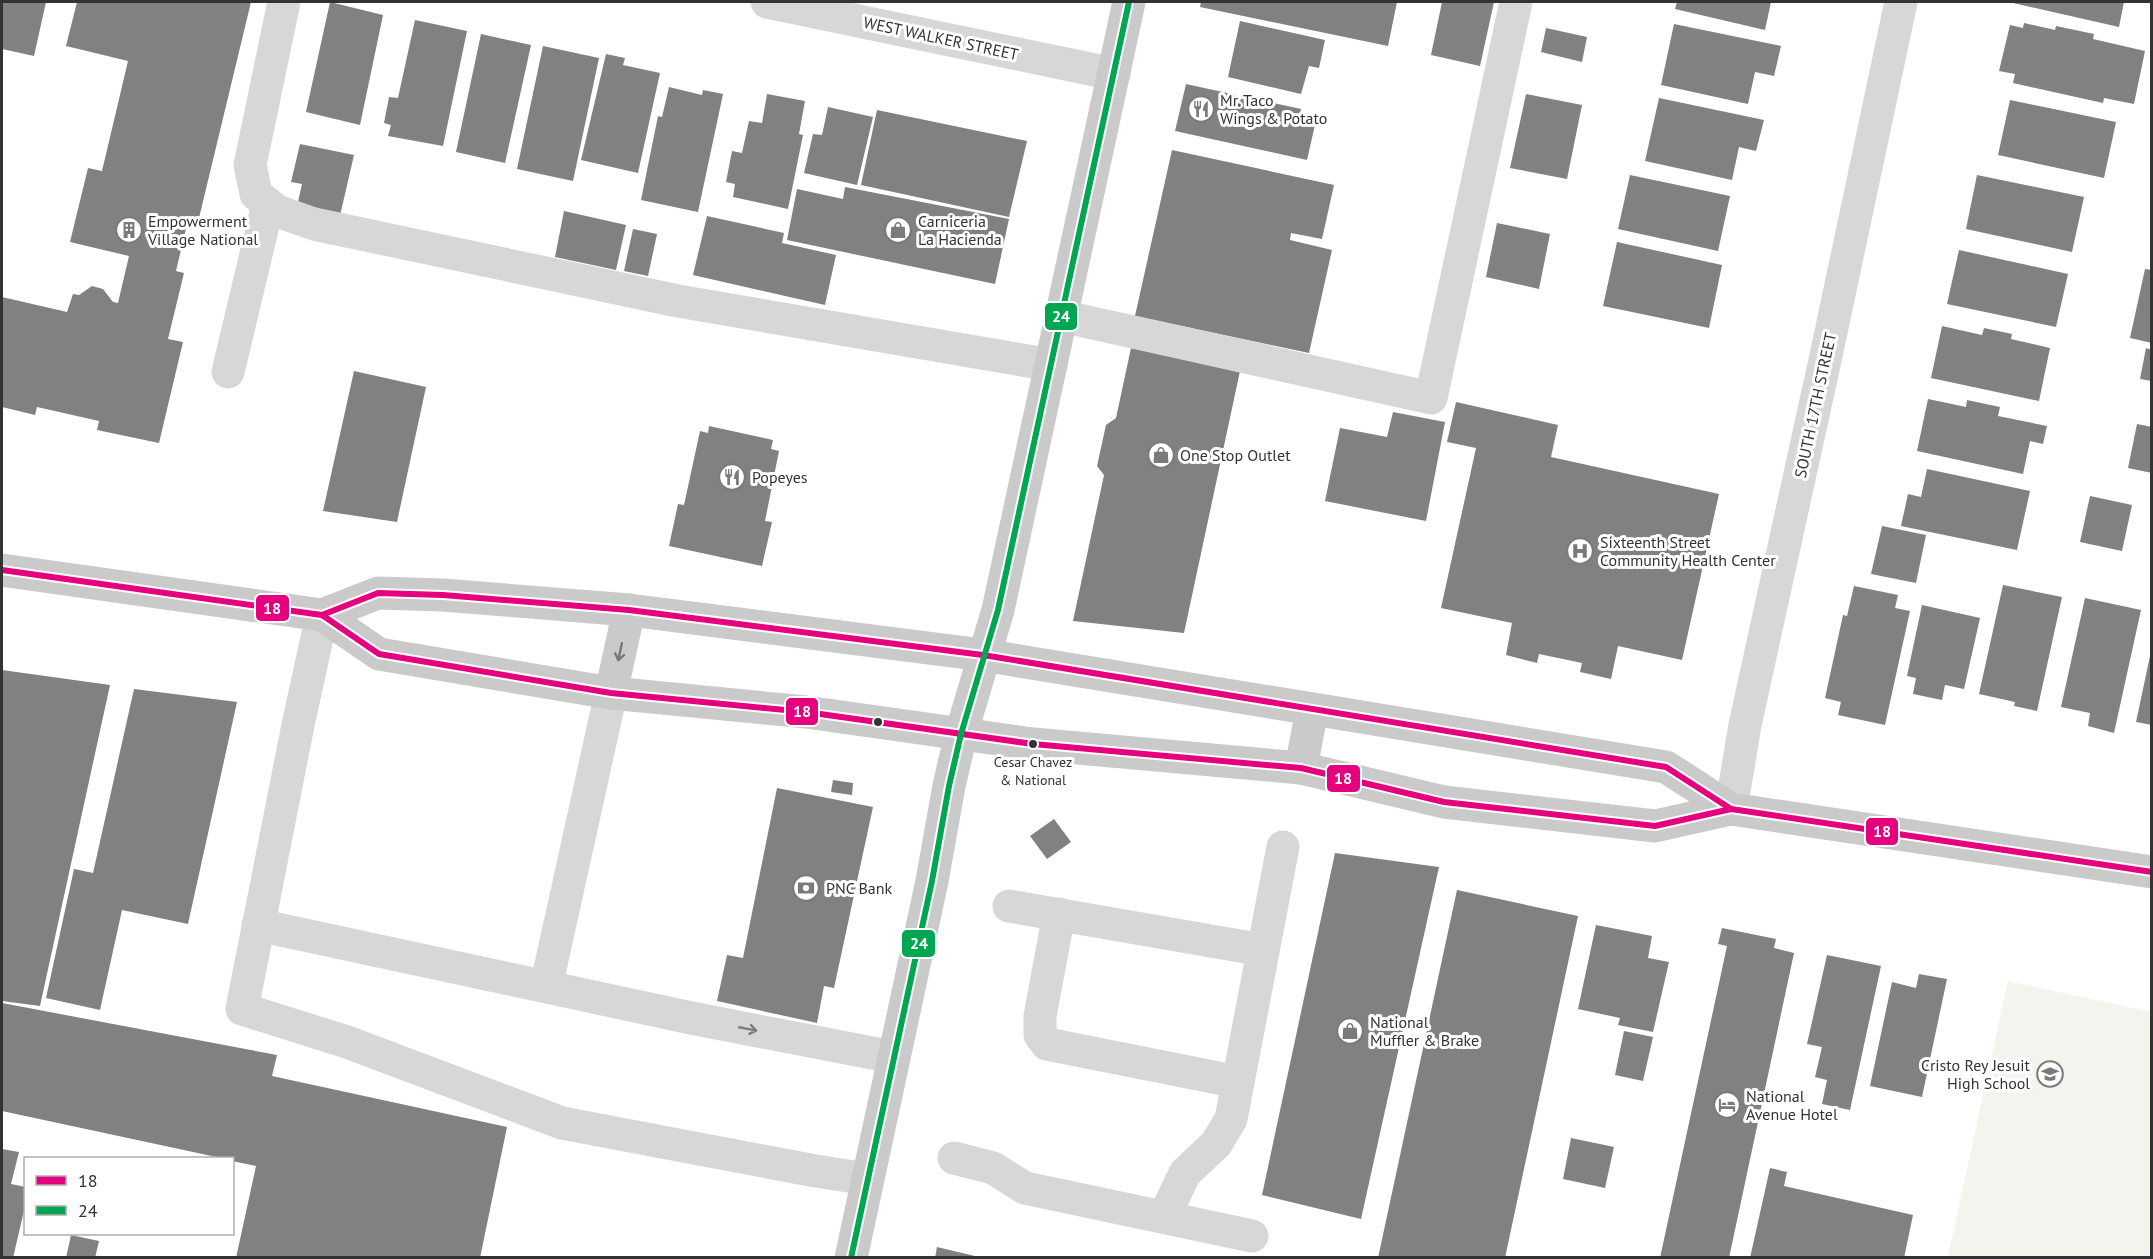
<svg xmlns="http://www.w3.org/2000/svg" width="2153" height="1259" font-family="'PT Sans',sans-serif">
  <style>
    .green { fill: #f1f5ed }
    .building { fill: #818181 }
    .lines { fill: none; stroke-linecap: round; stroke-linejoin: round }
    .minor { stroke: #d7d7d7; stroke-width: 33 }
    .major { stroke: #cacaca; stroke-width: 33 }
    .bus-1-casing { stroke: #fff; stroke-width: 10 }
    .bus-2-casing { stroke: #fff; stroke-width: 10 }
    .bus-1 { stroke: #e5007d; stroke-width: 6 }
    .bus-2 { stroke: #00a651; stroke-width: 6 }
    .oneway { stroke: #777 }
    .oneway2 { stroke: #7d7d7d }
    .bus-dot { fill: #333; stroke: #fff; stroke-width: 2 }
    .labels { text-anchor: middle; stroke-width: 6; stroke-linejoin: round; paint-order: stroke }
    .bus-label { font-size: 14px; fill: #333; stroke: #fff }
    .street-label { font-size: 16px; fill: #333; stroke: #fff }
    .poi-label { font-size: 16px; fill: #333; stroke: #fff; text-anchor: start }
    .line-badge { stroke: #fff; stroke-width: 2 }
    .badge-label { font-size: 16px; text-anchor: middle; font-weight: bold; fill: #fff }
  </style>
  <rect width="100%" height="100%" fill="#fff"/>
  <polygon class="green" points="2008,981 2151,1012 2151,1257 1948,1257"/>
  <g class="building">
    <polygon points="2,2 46,2 34,56 2,49"/>
    <polygon points="77,2 251,2 199,218 189,216 176,271 184,273 168,339 183,342 159,443 97,430 99,421 37,407 35,415 2,407 2,297 67,312 73,294 79,295 92,286 103,289 113,302 118,303 129,256 70,242 88,168 102,171 128,61 66,46"/>
    <polygon points="330,2 383,15 360,125 306,112"/>
    <polygon points="1201,2 1397,2 1388,46 1200,7"/>
    <polygon points="1442,2 1494,2 1480,66 1431,55"/>
    <polygon points="1677,2 1771,2 1765,30 1675,9"/>
    <polygon points="2013,2 2124,2 2119,27 2013,3"/>
    <polygon points="415,20 467,31 443,146 388,136 391,125 384,123 389,97 398,98"/>
    <polygon points="1240,21 1325,40 1319,68 1309,66 1301,94 1228,77"/>
    <polygon points="2024,23 2055,30 2056,26 2094,34 2093,39 2145,51 2134,104 2104,98 2103,103 2013,83 2015,74 1999,71 2010,25 2023,28"/>
    <polygon points="1674,24 1781,46 1774,76 1755,72 1748,104 1661,85"/>
    <polygon points="1546,28 1587,37 1582,62 1541,52"/>
    <polygon points="481,34 531,45 505,163 456,152"/>
    <polygon points="543,46 599,58 573,181 517,169"/>
    <polygon points="606,54 625,58 623,65 660,73 638,173 581,160"/>
    <polygon points="1186,84 1301,109 1299,122 1315,125 1307,160 1175,131"/>
    <polygon points="669,87 702,95 703,90 723,94 698,212 641,200 658,116 662,117"/>
    <polygon points="767,94 805,101 799,134 803,135 788,209 733,197 735,184 726,182 732,151 742,153 749,121 762,123"/>
    <polygon points="1526,94 1582,105 1567,179 1510,168"/>
    <polygon points="1659,98 1764,120 1756,151 1739,147 1732,180 1645,161"/>
    <polygon points="2010,100 2116,122 2104,178 1998,155"/>
    <polygon points="828,107 873,117 857,185 804,173 813,134 822,135"/>
    <polygon points="877,110 1027,141 1009,217 861,185"/>
    <polygon points="300,144 354,155 339,220 296,211 302,184 291,182"/>
    <polygon points="1172,150 1334,185 1322,239 1291,233 1290,240 1332,250 1309,353 1135,316"/>
    <polygon points="1630,175 1730,196 1718,251 1618,229"/>
    <polygon points="1977,175 2084,197 2072,252 1966,229"/>
    <polygon points="845,187 1009,219 995,284 787,240 797,189 843,199"/>
    <polygon points="564,211 626,225 616,270 555,257"/>
    <polygon points="707,216 784,233 782,243 836,255 825,305 693,275"/>
    <polygon points="1497,223 1550,234 1539,289 1486,277"/>
    <polygon points="633,229 657,234 648,276 624,271"/>
    <polygon points="1617,242 1722,265 1709,328 1603,306"/>
    <polygon points="1959,250 2068,274 2056,327 1947,304"/>
    <polygon points="2145,269 2152,270 2152,343 2130,338"/>
    <polygon points="1942,326 1982,335 1984,328 2012,334 2011,339 2050,348 2039,401 1931,378"/>
    <polygon points="1131,348 1240,371 1184,633 1073,621 1104,475 1097,466 1106,425 1116,418"/>
    <polygon points="2146,348 2152,350 2152,381 2140,379"/>
    <polygon points="354,371 426,387 397,522 323,511"/>
    <polygon points="1928,399 1966,407 1967,400 2000,407 1998,416 2047,426 2043,444 2030,441 2023,474 1917,451"/>
    <polygon points="1456,402 1558,425 1551,457 1719,494 1682,660 1618,646 1611,679 1580,672 1582,663 1539,654 1537,663 1506,655 1512,623 1441,608 1476,448 1447,442"/>
    <polygon points="1393,412 1445,422 1426,521 1325,501 1340,428 1387,437"/>
    <polygon points="2137,424 2152,427 2152,473 2128,468"/>
    <polygon points="709,426 773,440 771,449 779,451 765,521 772,522 762,566 669,546 678,504 684,505 700,431 708,433"/>
    <polygon points="1927,469 2030,491 2017,550 1901,526 1908,494 1921,497"/>
    <polygon points="2090,496 2132,505 2122,551 2080,542"/>
    <polygon points="1882,526 1926,535 1916,583 1871,574"/>
    <polygon points="2003,585 2062,597 2037,711 2014,706 2015,702 1979,694"/>
    <polygon points="1854,586 1898,595 1895,608 1910,611 1885,725 1838,715 1841,702 1825,698 1843,615 1847,616"/>
    <polygon points="2085,598 2141,610 2114,733 2088,726 2090,713 2061,707"/>
    <polygon points="1922,605 1980,618 1964,689 1945,685 1942,700 1913,694 1916,678 1907,676"/>
    <polygon points="2150,656 2152,656 2152,725 2136,722"/>
    <polygon points="2,670 110,685 40,1006 2,1001"/>
    <polygon points="134,689 237,702 188,924 122,910 100,1010 46,998 74,869 93,873"/>
    <polygon points="833,780 853,783 852,795 831,792"/>
    <polygon points="777,788 873,807 834,988 824,986 817,1023 717,1001 727,955 743,958"/>
    <polygon points="1054,819 1071,842 1047,859 1030,836"/>
    <polygon points="1335,853 1439,867 1361,1219 1262,1195"/>
    <polygon points="1457,890 1578,916 1505,1258 1378,1258"/>
    <polygon points="1596,925 1652,936 1648,958 1669,962 1653,1032 1618,1025 1620,1018 1578,1009"/>
    <polygon points="1722,928 1776,939 1774,948 1794,953 1729,1258 1660,1258 1727,946 1718,944"/>
    <polygon points="1827,955 1881,966 1850,1110 1822,1104 1827,1080 1815,1077 1822,1047 1807,1044"/>
    <polygon points="1919,974 1947,979 1922,1097 1870,1086 1892,982 1916,988"/>
    <polygon points="2,1003 277,1055 272,1076 507,1127 480,1258 236,1258 256,1166 232,1161 232,1158 221,1158 2,1111"/>
    <polygon points="1624,1031 1653,1037 1643,1081 1615,1075"/>
    <polygon points="1571,1138 1614,1147 1605,1188 1563,1179"/>
    <polygon points="2,1149 19,1152 11,1184 26,1187 26,1202 13,1258 2,1258"/>
    <polygon points="1770,1168 1787,1172 1784,1186 1913,1215 1904,1258 1750,1258"/>
    <polygon points="71,1235 99,1241 95,1258 66,1258"/>
    <polygon points="937,1247 979,1257 979,1258 935,1258"/>
  </g>
  <g class="lines">
    <g class="minor">
      <polyline points="284,2 250,165 256,194 277,211 314,224 678,301 1051,365"/>
      <polyline points="767,2 1114,74"/>
      <polyline points="1061,316 1431,398 1516,2"/>
      <polyline points="228,372 268,204"/>
      <polyline points="322,615 298,725 242,1009 347,1042 562,1123 810,1170 867,1179"/>
      <polyline points="1731,809 1745,725 1827,351 1901,2"/>
      <polyline points="1009,906 1263,950"/>
      <polyline points="1059,914 1040,1016 1040,1035 1047,1044 1238,1082"/>
      <polyline points="258,925 691,1018 893,1057"/>
      <polyline points="546,987 611,693"/>
      <polyline points="954,1158 993,1168 1025,1188 1252,1236"/>
      <polyline points="1164,1217 1185,1173 1216,1144 1231,1119 1283,847"/>
    </g>
    <g class="major">
      <polyline points="2,570 322,615 379,654 611,693 806,712 1033,744 1301,768 1444,802 1655,826 1731,809 2152,872"/>
      <polyline points="322,615 378,593 443,595 629,610 983,655 1666,767 1731,809"/>
      <polyline points="611,693 629,610"/>
      <polyline points="1301,768 1312,710"/>
      <polyline points="851,1258 932,881 949,786 961,734 998,610 1129,2"/>
    </g>
    <g class="bus-1-casing">
      <g id="bus-1">
        <polyline points="2,570 322,615 379,654 611,693 806,712 1033,744 1301,768 1444,802 1655,826 1731,809 2152,872"/>
        <polyline points="322,615 378,593 443,595 629,610 983,655 1666,767 1731,809"/>
      </g>
    </g>
    <g class="bus-2-casing">
      <polyline id="bus-2" points="851,1258 932,881 949,786 961,734 998,610 1129,2"/>
    </g>
    <use href="#bus-1" class="bus-1"/>
    <use href="#bus-2" class="bus-2"/>
  </g>
  <defs><path id="oneway-shaft" d="M-6 0H5M1.5-3L5.5 0L1.5 3" fill="none" stroke-width="1.6" stroke-linecap="round" stroke-linejoin="round" transform="scale(1.5)"/></defs>
  <use class="oneway" href="#oneway-shaft" transform="translate(620 652) rotate(102)"/>
  <use class="oneway2" href="#oneway-shaft" transform="translate(748 1029) rotate(11)"/>
  <defs>
    <g id="restaurant-ring" transform="scale(1.35)"><circle r="9.5" fill="#fff" stroke="#7a7a7a" stroke-width="1.5"/><path d="M-5-6h1v4h1v-4h1v4h1v-4h1v5L-1.5 .5V6h-2V.5L-5-1ZM5-6V6H3V1.5H1.5Q1.5-4 5-6Z" fill="#7a7a7a"/></g>
    <g id="building-ring" transform="scale(1.35)"><circle r="9.5" fill="#fff" stroke="#7a7a7a" stroke-width="1.5"/><path d="M-4-6H4V6H1V3H-1V6H-4ZM-2.5-4.3h1.7v1.8h-1.7ZM.8-4.3h1.7v1.8H.8ZM-2.5-1h1.7V.8h-1.7ZM.8-1h1.7V.8H.8Z" fill="#7a7a7a"/></g>
    <g id="shop-ring" transform="scale(1.35)"><circle r="9.5" fill="#fff" stroke="#7a7a7a" stroke-width="1.5"/><path d="M-5-2.5h2.3a2.7 3.5 0 0 1 5.4 0H5L5.5 6h-11ZM-1.5-2.5h3a1.5 2.3 0 0 0-3 0Z" fill="#7a7a7a"/></g>
    <g id="hospital-ring" transform="scale(1.35)"><circle r="9.5" fill="#fff" stroke="#7a7a7a" stroke-width="1.5"/><path d="M-5-5h3v3.5h4V-5h3V5h-3V1.5h-4V5h-3Z" fill="#7a7a7a"/></g>
    <g id="bank-ring" transform="scale(1.35)"><circle r="9.5" fill="#fff" stroke="#7a7a7a" stroke-width="1.5"/><path d="M-6-4H6V4H-6ZM0-2.3a2.3 2.3 0 1 0 0 4.6a2.3 2.3 0 1 0 0-4.6Z" fill="#7a7a7a"/></g>
    <g id="school-ring" transform="scale(1.35)"><circle r="9.5" fill="#fff" stroke="#7a7a7a" stroke-width="1.5"/><path d="M0-5L7-2L0 1L-7-2ZM-4 1L0 2.5L4 1V4Q0 6-4 4Z" fill="#7a7a7a"/></g>
    <g id="hotel-ring" transform="scale(1.35)"><circle r="9.5" fill="#fff" stroke="#7a7a7a" stroke-width="1.5"/><path d="M-6-4.5h1.5V1H6V5H4.5V3h-9V5H-6ZM-4 0a1.8 1.8 0 1 1 3.6 0ZM.5 0V-2.5h3Q6-2.5 6 0Z" fill="#7a7a7a"/></g>
  </defs>
  <g fill-rule="evenodd">
    <use href="#restaurant-ring" x="1201" y="109"/>
    <use href="#building-ring" x="129" y="230"/>
    <use href="#shop-ring" x="898" y="230"/>
    <use href="#shop-ring" x="1161" y="455"/>
    <use href="#restaurant-ring" x="732" y="477"/>
    <use href="#hospital-ring" x="1580" y="551"/>
    <use href="#bank-ring" x="806" y="888"/>
    <use href="#shop-ring" x="1350" y="1031"/>
    <use href="#school-ring" x="2050" y="1074"/>
    <use href="#hotel-ring" x="1727" y="1105"/>
  </g>
  <g class="bus-dot">
    <circle cx="878" cy="722" r="5"/>
    <circle cx="1033" cy="744" r="5"/>
  </g>
  <g class="labels">
    <g class="bus-label">
      <text x="1033" y="767">Cesar Chavez<tspan x="1033" dy="18">&amp; National</tspan></text>
    </g>
    <g class="street-label">
      <text transform="translate(941 38) rotate(12)" y="6">WEST WALKER STREET</text>
      <text transform="translate(1815 405) rotate(-78)" y="6">SOUTH 17TH STREET</text>
    </g>
    <g class="poi-label">
      <text x="1220" y="106">Mr. Taco<tspan x="1220" dy="18">Wings &amp; Potato</tspan></text>
      <text x="148" y="227">Empowerment<tspan x="148" dy="18">Village National</tspan></text>
      <text x="918" y="227">Carniceria<tspan x="918" dy="18">La Hacienda</tspan></text>
      <text x="1180" y="461">One Stop Outlet</text>
      <text x="752" y="483">Popeyes</text>
      <text x="1600" y="548">Sixteenth Street<tspan x="1600" dy="18">Community Health Center</tspan></text>
      <text x="826" y="894">PNC Bank</text>
      <text x="1370" y="1028">National<tspan x="1370" dy="18">Muffler &amp; Brake</tspan></text>
      <text x="2030" y="1071" text-anchor="end">Cristo Rey Jesuit<tspan x="2030" dy="18">High School</tspan></text>
      <text x="1746" y="1102">National<tspan x="1746" dy="18">Avenue Hotel</tspan></text>
    </g>
  </g>
  <g class="line-badge">
    <rect x="1044" y="302" width="34" height="29" rx="6" fill="#00a651"/>
    <rect x="255" y="594" width="35" height="28" rx="6" fill="#e5007d"/>
    <rect x="785" y="697" width="34" height="29" rx="6" fill="#e5007d"/>
    <rect x="1326" y="764" width="35" height="29" rx="6" fill="#e5007d"/>
    <rect x="1865" y="817" width="34" height="29" rx="6" fill="#e5007d"/>
    <rect x="901" y="929" width="35" height="29" rx="6" fill="#00a651"/>
  </g>
  <g class="badge-label">
    <text x="1061" y="322">24</text>
    <text x="272" y="614">18</text>
    <text x="802" y="717">18</text>
    <text x="1343" y="784">18</text>
    <text x="1882" y="837">18</text>
    <text x="919" y="949">24</text>
  </g>
  <rect width="2153" height="1259" fill="none" stroke="#333333" stroke-width="6"/>
  <rect x="24" y="1157" width="210" height="78" fill="#ffffff" stroke="#adadad" stroke-width="1.5"/>
  <rect x="36" y="1176" width="30" height="9" fill="#e5007d" stroke="#adadad" stroke-width="1.5"/>
  <text x="78" y="1187" font-size="18" fill="#333333">18</text>
  <rect x="36" y="1206" width="30" height="9" fill="#00a651" stroke="#adadad" stroke-width="1.5"/>
  <text x="78" y="1217" font-size="18" fill="#333333">24</text>
</svg>
